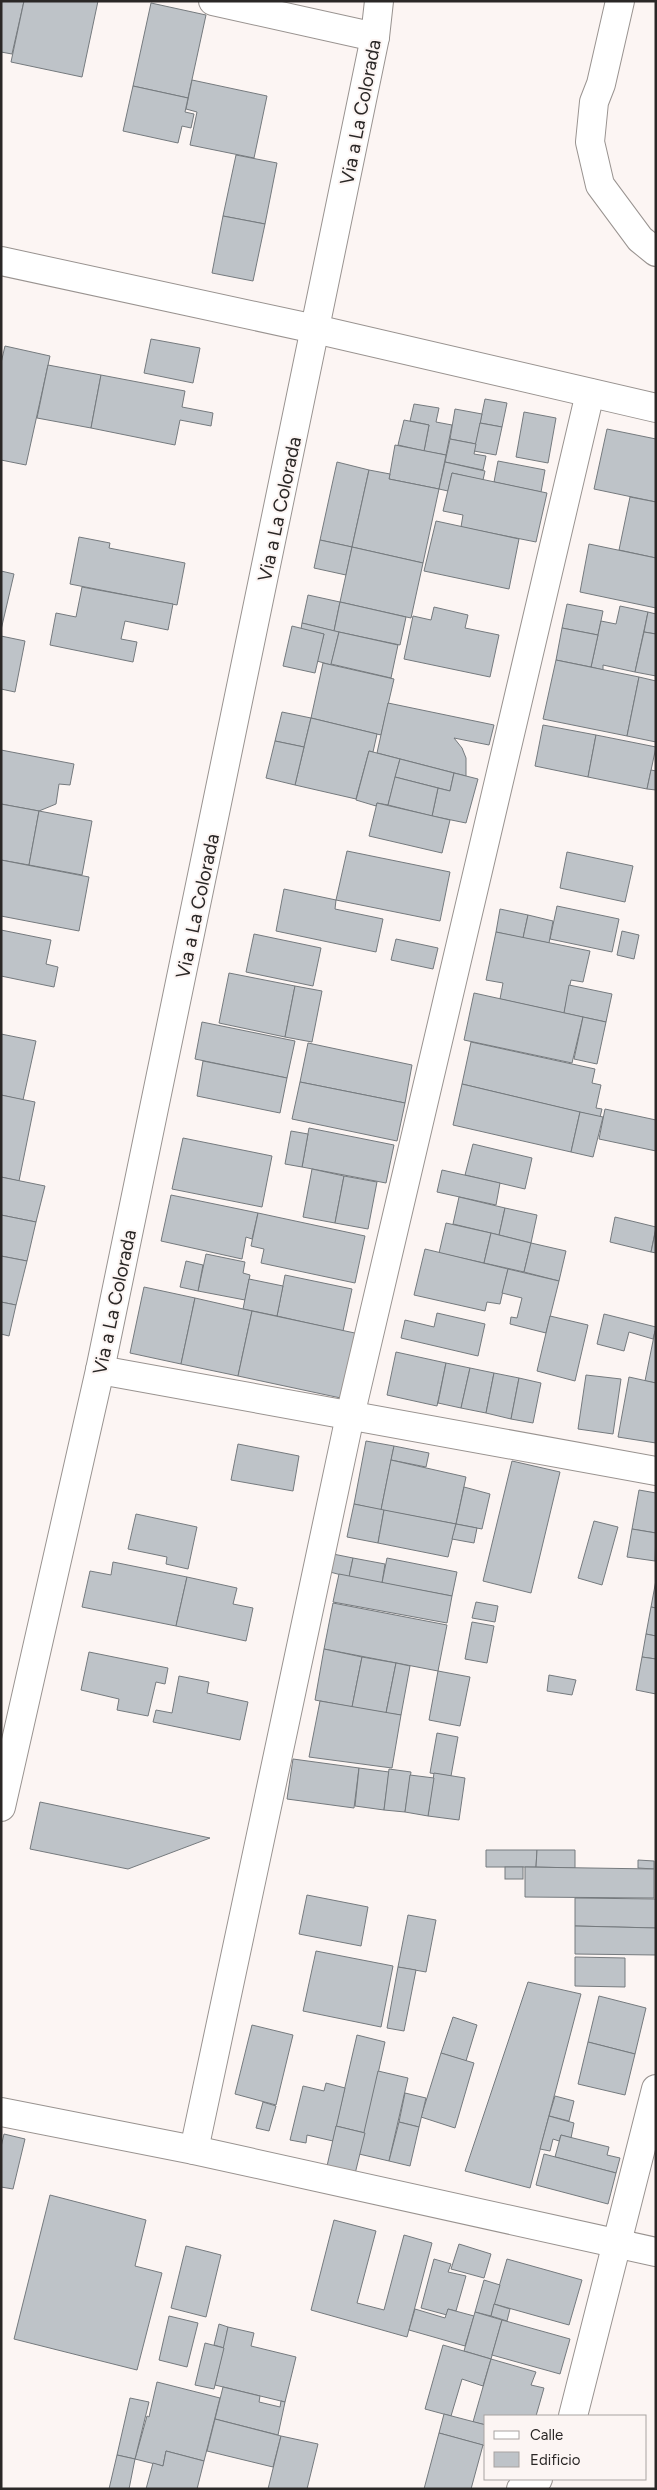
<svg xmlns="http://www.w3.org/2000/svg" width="657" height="2490" font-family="Figtree,sans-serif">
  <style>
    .building { fill: #bec3c8; stroke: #757a7e }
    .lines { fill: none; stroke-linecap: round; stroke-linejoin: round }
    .minor-casing { stroke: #999390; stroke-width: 30 }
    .minor { stroke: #fff; stroke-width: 28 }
    .labels { text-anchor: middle; stroke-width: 4; stroke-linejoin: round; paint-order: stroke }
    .street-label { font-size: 19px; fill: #2a2726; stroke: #fcf5f3 }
  </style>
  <rect width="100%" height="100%" fill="#fcf5f3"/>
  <g class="building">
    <polygon points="1,1 24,1 12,54 1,52"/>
    <polygon points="24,1 98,1 82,77 11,62"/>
    <polygon points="151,3 206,15 188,98 133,86"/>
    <polygon points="192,80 267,96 254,158 190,145 197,112 186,109"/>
    <polygon points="133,86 188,98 185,112 194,114 191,128 182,126 178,143 123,131"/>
    <polygon points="236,155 277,163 265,224 223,216"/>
    <polygon points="223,216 265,224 253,281 212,273"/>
    <polygon points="151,339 200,348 193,383 144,373"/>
    <polygon points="5,346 50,356 26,465 1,460 1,363"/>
    <polygon points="48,365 101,375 91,428 37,418"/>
    <polygon points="101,375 185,391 182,407 213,413 211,426 180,420 175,445 91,428"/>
    <polygon points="485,399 507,403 502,427 480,423"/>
    <polygon points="414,404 439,408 436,422 452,425 446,455 424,451 429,425 410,421"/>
    <polygon points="455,409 482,414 476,444 450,439"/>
    <polygon points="524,412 556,418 548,463 516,457"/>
    <polygon points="404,420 429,425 424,451 398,445"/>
    <polygon points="480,423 502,427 496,455 474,451"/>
    <polygon points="607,429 656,439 656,502 594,489"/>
    <polygon points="450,439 476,444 474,454 486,456 483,470 445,462"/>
    <polygon points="395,445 446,455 439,489 389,479"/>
    <polygon points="498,461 545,470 541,492 494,482"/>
    <polygon points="337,462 369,470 352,547 320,540"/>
    <polygon points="445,462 485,471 483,480 452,473 448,491 439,489"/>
    <polygon points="369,470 390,474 389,479 439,489 423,563 352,547"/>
    <polygon points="452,473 547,493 536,542 461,527 463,515 443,511"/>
    <polygon points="630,497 656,502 656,558 619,550"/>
    <polygon points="436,521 519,539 509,589 424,571"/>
    <polygon points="79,537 110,543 109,548 185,563 177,605 70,584"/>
    <polygon points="320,540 352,547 346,575 314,568"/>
    <polygon points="589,544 656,558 656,608 580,592"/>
    <polygon points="352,547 423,563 411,618 340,602"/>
    <polygon points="1,571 14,574 1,630"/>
    <polygon points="82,587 173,604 168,630 125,621 121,639 137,642 133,662 50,645 56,613 76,617"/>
    <polygon points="308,595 340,602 334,631 302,623"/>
    <polygon points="340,602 406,617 400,645 334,631"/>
    <polygon points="567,604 603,611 598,635 562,628"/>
    <polygon points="620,606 648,612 635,672 603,665 603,670 591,667 601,621 616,624"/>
    <polygon points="434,607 468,615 465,628 499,635 490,677 404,659 413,616 431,620"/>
    <polygon points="648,612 656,614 656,634 644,632"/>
    <polygon points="302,623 339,632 331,665 317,661 324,634 301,629"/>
    <polygon points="292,626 324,634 315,673 283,666"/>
    <polygon points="562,628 598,635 591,667 556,660"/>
    <polygon points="339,632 398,645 391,678 331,664"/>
    <polygon points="644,632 656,634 656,676 635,672"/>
    <polygon points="1,636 25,641 15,692 1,689"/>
    <polygon points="556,660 639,677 627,736 543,719"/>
    <polygon points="323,663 394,679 381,735 311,718"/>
    <polygon points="639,677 656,681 656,742 627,736"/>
    <polygon points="388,703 494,725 489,745 454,738 462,748 466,758 466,776 377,753"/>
    <polygon points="282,712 311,718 304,747 275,741"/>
    <polygon points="311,718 377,734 373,752 369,751 356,799 295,785"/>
    <polygon points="543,725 596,735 588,777 535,766"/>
    <polygon points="596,735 656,747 647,789 588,777"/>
    <polygon points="275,741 304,747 295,785 266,778"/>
    <polygon points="1,750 74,764 70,785 59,784 56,804 39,811 1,804"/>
    <polygon points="369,751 400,759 388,805 377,803 376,806 356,800"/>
    <polygon points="400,759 454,773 450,791 395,777"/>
    <polygon points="651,770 656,771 656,790 647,789"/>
    <polygon points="454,773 478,779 466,823 432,816 438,788 450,791"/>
    <polygon points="395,777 438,788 432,816 388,805"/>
    <polygon points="377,803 450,820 442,853 369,836"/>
    <polygon points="1,804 39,811 29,865 1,860"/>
    <polygon points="39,811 92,821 82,875 29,865"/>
    <polygon points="347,851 450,872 440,921 336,900"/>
    <polygon points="567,852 633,866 625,902 560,888"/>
    <polygon points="1,860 89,877 79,931 1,916"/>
    <polygon points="284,889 336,900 335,909 383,919 376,952 276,931"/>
    <polygon points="557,906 619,919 612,952 550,939"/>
    <polygon points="500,909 528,915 523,938 496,932"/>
    <polygon points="528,915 553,921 549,943 523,938"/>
    <polygon points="1,930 51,940 46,964 58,967 54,987 1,976"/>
    <polygon points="622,931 639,935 634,959 617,955"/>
    <polygon points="496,932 590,951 583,982 571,980 564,1013 500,999 503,983 486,980"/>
    <polygon points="254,934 321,948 313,986 246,972"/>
    <polygon points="396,939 438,948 433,969 391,960"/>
    <polygon points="229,973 295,986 285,1037 219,1023"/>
    <polygon points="569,985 612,994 606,1022 564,1013"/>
    <polygon points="295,986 322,991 312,1042 285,1037"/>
    <polygon points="474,993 583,1017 572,1063 464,1040"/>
    <polygon points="583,1017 606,1022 597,1064 574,1059"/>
    <polygon points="202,1022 295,1041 287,1078 195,1059"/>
    <polygon points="1,1034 36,1041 23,1100 1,1095"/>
    <polygon points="471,1042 595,1069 592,1083 601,1085 596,1108 602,1109 600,1117 462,1084"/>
    <polygon points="308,1043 412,1065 405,1103 300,1082"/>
    <polygon points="203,1061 287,1078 280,1113 197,1096"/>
    <polygon points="300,1082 405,1103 397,1141 292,1119"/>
    <polygon points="462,1084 580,1112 571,1152 453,1125"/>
    <polygon points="1,1095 35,1102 19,1181 1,1177"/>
    <polygon points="605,1109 656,1120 656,1151 599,1139"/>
    <polygon points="580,1112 603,1117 593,1157 571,1152"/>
    <polygon points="309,1128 394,1145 386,1183 302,1167"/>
    <polygon points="291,1131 308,1134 302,1167 285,1164"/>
    <polygon points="183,1138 272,1156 262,1207 172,1189"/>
    <polygon points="473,1144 532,1158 525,1189 465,1175"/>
    <polygon points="312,1169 344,1176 335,1223 303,1217"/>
    <polygon points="442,1170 500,1183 496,1205 437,1192"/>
    <polygon points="344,1176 377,1182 368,1229 335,1223"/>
    <polygon points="1,1177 45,1186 36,1222 1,1215"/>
    <polygon points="171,1195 258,1213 252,1239 246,1237 242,1259 161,1241"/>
    <polygon points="459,1197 505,1208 499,1235 453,1224"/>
    <polygon points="505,1208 537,1215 531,1243 499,1235"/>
    <polygon points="258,1213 365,1236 355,1283 261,1263 264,1249 251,1246"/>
    <polygon points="1,1215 36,1222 27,1261 1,1256"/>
    <polygon points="615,1217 656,1227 651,1252 610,1242"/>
    <polygon points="446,1223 491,1233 484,1263 439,1253"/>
    <polygon points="656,1229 656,1253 651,1252"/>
    <polygon points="491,1233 531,1243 524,1272 484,1263"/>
    <polygon points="531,1243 566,1251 559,1281 524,1272"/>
    <polygon points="425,1249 508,1269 500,1304 487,1302 485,1311 414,1295"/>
    <polygon points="206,1254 245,1262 243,1273 250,1275 245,1300 198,1291"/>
    <polygon points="1,1256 27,1261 16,1305 1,1302"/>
    <polygon points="186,1261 203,1265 198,1291 180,1287"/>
    <polygon points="508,1269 559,1281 546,1333 510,1324 511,1317 517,1318 522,1298 502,1293"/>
    <polygon points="285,1275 352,1289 343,1331 277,1316"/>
    <polygon points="249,1279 283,1286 277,1316 243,1309"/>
    <polygon points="144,1287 195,1298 181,1364 130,1353"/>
    <polygon points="195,1298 252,1311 238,1376 181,1364"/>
    <polygon points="1,1302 16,1305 9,1336 1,1334"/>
    <polygon points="252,1311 364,1335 350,1400 238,1376"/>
    <polygon points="437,1313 485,1324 478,1356 401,1338 405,1320 434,1327"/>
    <polygon points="604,1314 656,1327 653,1339 629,1332 624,1351 597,1344"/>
    <polygon points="550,1316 588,1325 575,1381 537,1371"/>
    <polygon points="655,1331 656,1331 656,1383 645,1381"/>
    <polygon points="396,1352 446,1363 437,1406 387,1395"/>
    <polygon points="446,1363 470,1368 461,1408 438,1403"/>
    <polygon points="470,1368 494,1373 486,1413 461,1408"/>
    <polygon points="494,1373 519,1378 511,1419 486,1413"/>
    <polygon points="586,1375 621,1379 613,1434 578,1429"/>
    <polygon points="629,1377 656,1383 656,1443 618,1437"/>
    <polygon points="519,1378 541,1383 533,1423 511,1419"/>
    <polygon points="366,1441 394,1446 381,1510 354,1504"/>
    <polygon points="238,1444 299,1456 293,1491 231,1480"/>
    <polygon points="394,1446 429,1453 426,1467 391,1460"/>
    <polygon points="391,1460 466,1477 456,1524 381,1510"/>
    <polygon points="512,1461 560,1472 531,1593 483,1581"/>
    <polygon points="464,1487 490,1494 482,1529 456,1524"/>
    <polygon points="639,1490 656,1493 656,1533 632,1529"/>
    <polygon points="354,1504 384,1510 378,1543 347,1537"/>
    <polygon points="384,1510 456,1524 448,1557 378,1543"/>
    <polygon points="136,1514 197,1527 188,1569 166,1564 167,1557 128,1549"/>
    <polygon points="594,1521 618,1527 602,1585 578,1578"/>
    <polygon points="456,1524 477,1528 474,1543 452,1539"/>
    <polygon points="632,1529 656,1533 655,1561 627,1557"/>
    <polygon points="333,1554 353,1558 349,1577 330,1572"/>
    <polygon points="353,1558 385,1564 382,1583 349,1577"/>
    <polygon points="387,1558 457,1572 452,1596 382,1583"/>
    <polygon points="113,1562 187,1577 176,1626 82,1607 90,1571 111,1575"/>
    <polygon points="339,1574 452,1596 447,1623 333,1602"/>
    <polygon points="187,1577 237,1588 233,1604 253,1608 246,1641 176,1626"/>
    <polygon points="656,1580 656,1608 651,1607"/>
    <polygon points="476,1602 498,1606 495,1622 472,1618"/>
    <polygon points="333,1603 447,1625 438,1671 324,1649"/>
    <polygon points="651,1607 656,1608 656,1636 646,1634"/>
    <polygon points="472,1622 494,1626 487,1663 465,1659"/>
    <polygon points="646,1634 656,1636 656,1659 642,1657"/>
    <polygon points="324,1649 362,1657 352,1707 315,1700"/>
    <polygon points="89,1652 168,1668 165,1684 156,1682 148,1716 117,1710 119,1699 81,1690"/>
    <polygon points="362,1657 396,1663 386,1713 352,1707"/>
    <polygon points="642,1657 656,1659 656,1694 636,1690"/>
    <polygon points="396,1663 410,1666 401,1715 386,1713"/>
    <polygon points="438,1671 470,1677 460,1726 429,1720"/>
    <polygon points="549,1675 576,1680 572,1695 547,1691"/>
    <polygon points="179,1676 209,1682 207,1693 248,1702 240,1740 153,1722 156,1710 172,1713"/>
    <polygon points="320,1701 401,1715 392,1768 309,1757"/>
    <polygon points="437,1733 458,1737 451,1776 430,1773"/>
    <polygon points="293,1759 359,1768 354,1808 287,1799"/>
    <polygon points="359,1768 389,1772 384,1810 355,1806"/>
    <polygon points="389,1769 411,1772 405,1812 384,1810"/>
    <polygon points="434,1773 465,1778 459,1820 428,1816"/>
    <polygon points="410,1775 434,1778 428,1816 405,1812"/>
    <polygon points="40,1802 210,1838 128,1869 30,1849"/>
    <polygon points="486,1850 537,1850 536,1867 486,1867"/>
    <polygon points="537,1850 575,1850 575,1868 536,1867"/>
    <polygon points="638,1860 654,1861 654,1869 638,1868"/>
    <rect x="505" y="1867" width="18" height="12"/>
    <polygon points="525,1867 654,1869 654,1898 525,1897"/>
    <polygon points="307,1895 368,1907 361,1946 299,1934"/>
    <polygon points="575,1898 656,1899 656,1928 575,1926"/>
    <polygon points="408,1915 436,1920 426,1972 398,1967"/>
    <polygon points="575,1926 656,1928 656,1955 575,1954"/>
    <polygon points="316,1951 393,1966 381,2027 303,2011"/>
    <polygon points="575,1957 625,1958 625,1987 575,1986"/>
    <polygon points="398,1967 416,1970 404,2031 387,2028"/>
    <polygon points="528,1982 581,1994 530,2188 465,2171"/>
    <polygon points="599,1996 646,2008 635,2054 588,2042"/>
    <polygon points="453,2017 477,2025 466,2061 441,2053"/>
    <polygon points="252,2025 293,2035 276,2105 235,2094"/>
    <polygon points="357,2035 385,2042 365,2133 336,2126"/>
    <polygon points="588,2042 635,2054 625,2095 578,2084"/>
    <polygon points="441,2053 474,2063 455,2128 421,2117"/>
    <polygon points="378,2071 408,2078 389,2161 359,2154"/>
    <polygon points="326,2083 345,2088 333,2141 307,2135 306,2143 290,2140 303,2086 324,2091"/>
    <polygon points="405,2093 426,2098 419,2127 399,2122"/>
    <polygon points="555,2096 574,2101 569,2121 549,2116"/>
    <polygon points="263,2102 276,2106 269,2131 256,2128"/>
    <polygon points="549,2116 574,2123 571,2138 561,2135 559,2141 553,2139 550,2151 540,2149"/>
    <polygon points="399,2122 419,2127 410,2166 389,2161"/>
    <polygon points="336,2126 365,2133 353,2182 325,2175"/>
    <polygon points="4,2134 25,2139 13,2189 1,2187 1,2147"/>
    <polygon points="561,2135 609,2147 607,2155 620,2158 616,2173 555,2157"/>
    <polygon points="544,2154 616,2173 608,2204 536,2185"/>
    <polygon points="50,2195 146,2220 135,2266 162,2273 137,2370 14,2339"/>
    <polygon points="334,2220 376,2231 357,2303 384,2310 404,2235 432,2243 407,2337 311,2310"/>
    <polygon points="459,2244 491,2254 484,2278 451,2269"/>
    <polygon points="186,2246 221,2255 206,2317 171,2308"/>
    <polygon points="434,2259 451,2264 448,2272 466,2276 456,2311 448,2309 447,2315 421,2308"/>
    <polygon points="507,2259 582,2280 569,2325 494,2304"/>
    <polygon points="484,2280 500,2285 491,2316 475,2312"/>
    <polygon points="494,2304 510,2309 507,2321 491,2316"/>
    <polygon points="415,2309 445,2318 448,2309 474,2316 465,2346 409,2330"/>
    <polygon points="475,2312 502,2320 491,2359 464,2351"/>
    <polygon points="169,2316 198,2323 187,2367 159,2360"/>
    <polygon points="502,2320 570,2339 560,2374 492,2355"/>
    <polygon points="219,2324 228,2327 224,2348 214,2345"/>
    <polygon points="228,2327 254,2333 251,2346 296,2357 285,2402 215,2385"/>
    <polygon points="205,2343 224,2348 214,2389 195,2385"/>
    <polygon points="443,2345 491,2359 483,2386 462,2379 451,2416 425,2409"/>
    <polygon points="491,2359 536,2372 531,2385 544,2388 536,2416 486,2416 486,2425 473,2422"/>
    <polygon points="157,2382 220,2398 204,2461 166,2451 163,2466 135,2459 147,2416 149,2417"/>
    <polygon points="223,2387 260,2396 259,2402 280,2407 281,2401 285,2402 278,2435 215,2419"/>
    <polygon points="130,2398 149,2402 135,2459 117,2455"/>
    <polygon points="444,2414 486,2425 486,2446 439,2433"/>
    <polygon points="215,2419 281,2436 273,2467 207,2451"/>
    <polygon points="439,2433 483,2445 471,2489 424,2489"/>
    <polygon points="281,2436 318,2444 307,2489 268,2489"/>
    <polygon points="166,2451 204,2461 197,2489 146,2489 153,2463 163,2466"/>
    <polygon points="117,2455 135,2459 129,2489 109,2489"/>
  </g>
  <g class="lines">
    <g class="minor-casing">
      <g id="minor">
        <polyline points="213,1 375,37"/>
        <polyline points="620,1 601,84 594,102 590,142 600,185 640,239 656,252"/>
        <polyline points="1,261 315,329 656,408"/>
        <polyline points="100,1370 656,1471"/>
        <polyline points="1,1807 100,1370 375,37 379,1"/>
        <polyline points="1,2112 194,2150 656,2252"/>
        <polyline points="194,2150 350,1416 590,393"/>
        <polyline points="573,2416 656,2089"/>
        <polyline points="521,2489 538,2479"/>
      </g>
    </g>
    <use href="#minor" class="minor"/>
  </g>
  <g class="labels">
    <g class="street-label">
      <text transform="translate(360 112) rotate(-79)" y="7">Via a La Colorada</text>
      <text transform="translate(279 509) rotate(-78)" y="7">Via a La Colorada</text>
      <text transform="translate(197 906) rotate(-78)" y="7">Via a La Colorada</text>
      <text transform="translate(114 1302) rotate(-78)" y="7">Via a La Colorada</text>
    </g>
  </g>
  <rect width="657" height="2490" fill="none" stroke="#2a2726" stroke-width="5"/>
  <rect x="484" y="2415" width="162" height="65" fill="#fcf5f3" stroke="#a8a3a1"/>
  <rect x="494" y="2431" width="25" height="8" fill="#ffffff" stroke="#a8a3a1"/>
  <text x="530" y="2440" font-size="15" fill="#2a2726">Calle</text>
  <rect x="494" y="2452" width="25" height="15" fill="#bec3c8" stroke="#a8a3a1"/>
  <text x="530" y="2465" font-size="15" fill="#2a2726">Edificio</text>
</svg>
